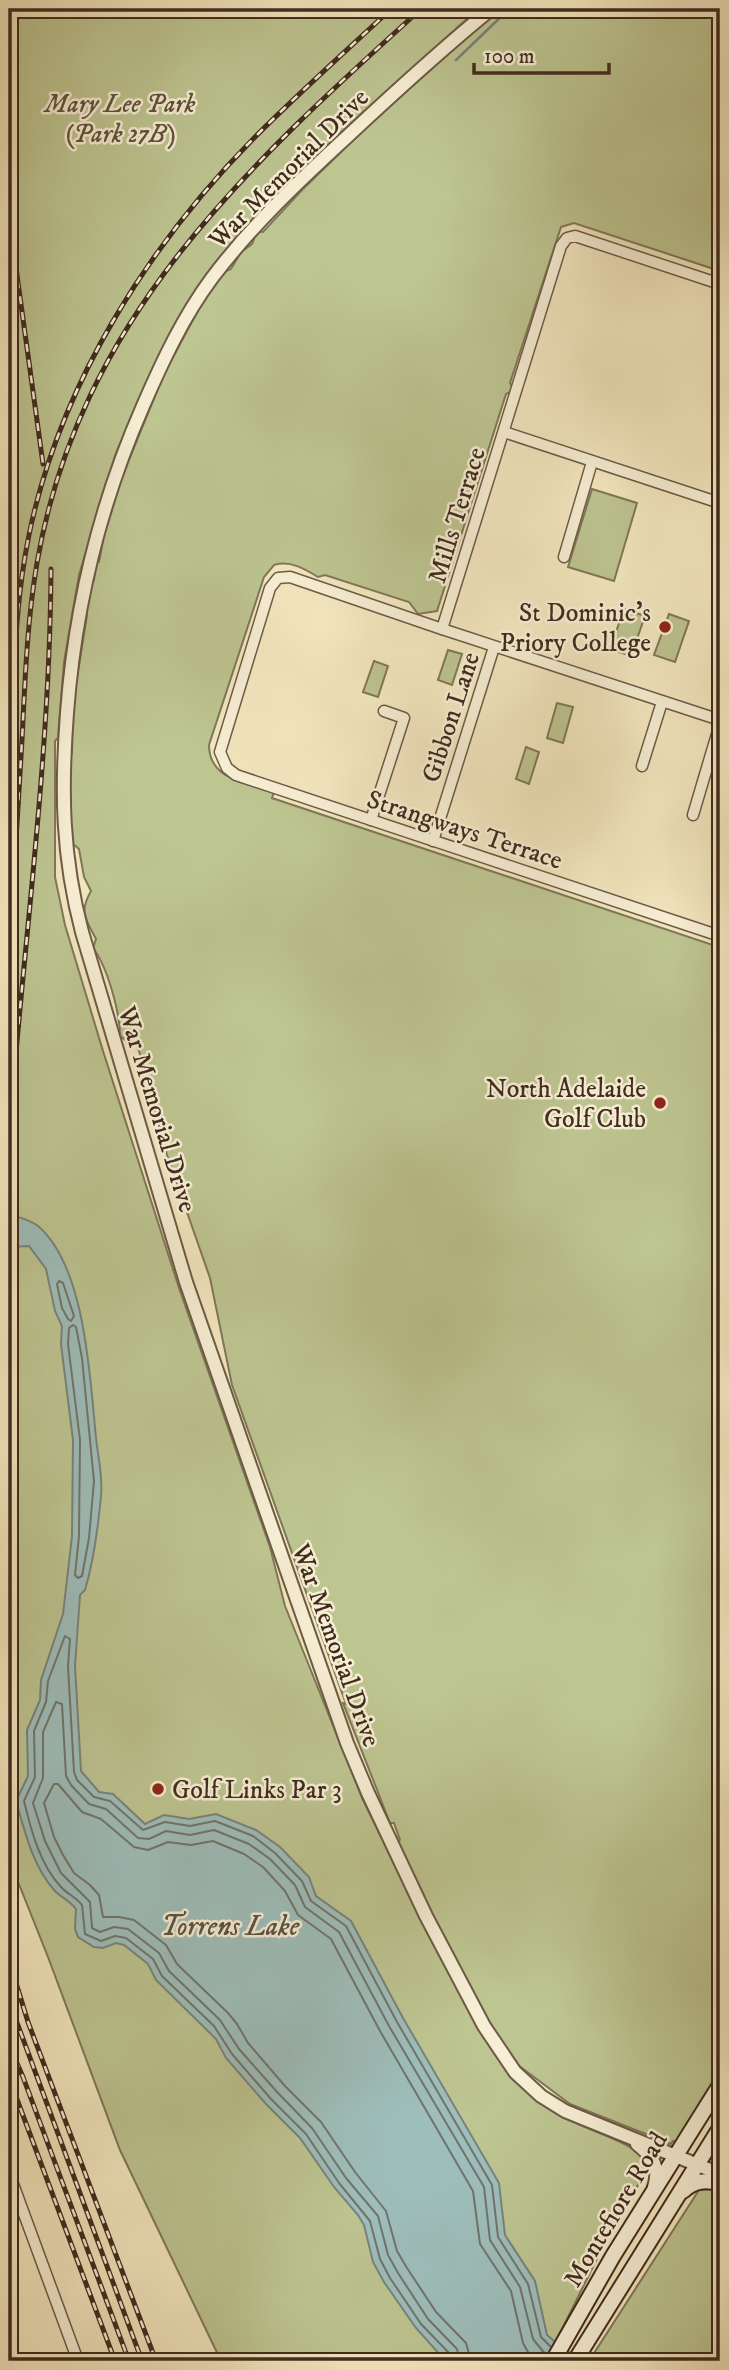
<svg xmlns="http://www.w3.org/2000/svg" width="729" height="2370" font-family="'IM FELL DW Pica',serif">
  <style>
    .green { fill: #bdc591; stroke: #7f7858; stroke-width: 2 }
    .water { fill: #9ebebb; stroke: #79837c; stroke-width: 2 }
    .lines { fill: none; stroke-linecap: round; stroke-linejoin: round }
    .shore { stroke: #70746c; stroke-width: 2 }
    .stream { stroke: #79837c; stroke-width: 2.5 }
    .minor-casing { stroke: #6e5a46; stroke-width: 13 }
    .tertiary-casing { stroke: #6e5a46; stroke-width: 16 }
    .secondary-casing { stroke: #412b1e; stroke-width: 18 }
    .minor { stroke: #f7efd5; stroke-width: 10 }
    .tertiary { stroke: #f7efd5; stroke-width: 12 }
    .secondary { stroke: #f7efd5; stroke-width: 14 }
    .rail-casing { stroke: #412b1e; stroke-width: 5 }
    .rail { stroke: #f7efd5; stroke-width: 2.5; stroke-dasharray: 8; stroke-linecap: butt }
    .poi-dot { fill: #8f2418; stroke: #f7efd5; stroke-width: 2.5 }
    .labels { text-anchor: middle; stroke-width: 5; stroke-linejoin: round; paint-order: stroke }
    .park-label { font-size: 26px; font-style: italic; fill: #60523b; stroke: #f7efd5 }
    .street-label { font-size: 26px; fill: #412b1e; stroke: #f7efd5 }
    .poi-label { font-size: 26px; fill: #412b1e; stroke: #f7efd5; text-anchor: end }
    .water-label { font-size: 28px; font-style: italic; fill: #585045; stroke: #f7efd5 }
  </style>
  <rect width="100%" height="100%" fill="#f3e7bf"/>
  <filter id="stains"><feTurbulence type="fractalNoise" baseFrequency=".00286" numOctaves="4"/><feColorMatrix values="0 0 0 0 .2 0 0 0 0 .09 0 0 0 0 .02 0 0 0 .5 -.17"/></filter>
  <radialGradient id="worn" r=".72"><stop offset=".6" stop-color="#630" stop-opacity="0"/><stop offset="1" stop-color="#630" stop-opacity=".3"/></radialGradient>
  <g class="green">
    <path d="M9 9H478L339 134 278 194 241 235 147 382 116 453 79 575 64 662 58 738 55 741V877L65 925 103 1051 179 1288 270 1547 285 1606 363 1800 422 1920 505 2068C522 2088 540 2104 564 2117 594 2133 626 2140 652 2162L614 2225 546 2361 375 2359 221 2361 120 2150 48 1957 9 1859Z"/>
    <path d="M499 9H720V271L574 223 561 227 510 383 514 390 506 394 437 611 418 614 409 602 325 575 318 577C305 569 290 560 274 565L264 577 209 745C209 780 247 783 274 792L272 798 716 946 720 953V2075L676 2142 673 2141 671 2144 570 2104 506 2056 395 1842 400 1840 394 1823H390L343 1703 346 1704 232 1385 210 1278 167 1155 140 1054 135 1041 128 1042 120 1036C120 1012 107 966 93 948L96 939C85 918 79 912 91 891L84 877 79 849 66 838 62 756 72 753 73 678H77L87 615H83V595L94 580 95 563 99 562C103 544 104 527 107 509L111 513 115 500 113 499 163 376 204 299 224 272 231 269 241 252 252 244 257 231 263 232 303 189 372 122Z"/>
    <polygon points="592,489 637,503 614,581 568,567"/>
    <polygon points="624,609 645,616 631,656 610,649"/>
    <polygon points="669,614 689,621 675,662 654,655"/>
    <polygon points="448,650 462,654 452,685 438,680"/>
    <polygon points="374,661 388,666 378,697 363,692"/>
    <polygon points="557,703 573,707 563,743 547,738"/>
    <polygon points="526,747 539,752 529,784 516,779"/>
    <polygon points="715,2189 720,2191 720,2361 589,2361 699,2190"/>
  </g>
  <path class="water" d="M9 1214C18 1217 31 1220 38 1226 86 1267 90 1380 96 1438 98 1457 103 1476 101 1496 98 1528 94 1560 85 1590L80 1595 75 1666 81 1771 99 1792 113 1794 145 1824 164 1815 189 1819 216 1814 256 1830 280 1847 309 1877 316 1896 351 1921 403 2018 499 2183 505 2235 535 2281 547 2335 566 2351 588 2361H448L441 2356 416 2328 384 2282 373 2262 364 2225 358 2215 334 2187 300 2138 266 2104 226 2058 216 2039 156 1980 148 1964 124 1945 116 1943 103 1948 94 1947 78 1937 75 1929 76 1909C70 1901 62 1898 55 1891 33 1867 25 1832 16 1801L28 1776 27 1730 40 1700 41 1680 63 1614 72 1536 73 1440 61 1344 62 1326 55 1311 46 1269 29 1246 9 1247Z"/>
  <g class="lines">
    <g class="shore">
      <polygon points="59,1281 63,1283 74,1316 71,1321 68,1319 62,1308 57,1284"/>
      <polygon points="73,1325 76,1327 82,1358 94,1481 89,1538 82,1576 78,1578 75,1575 79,1536 80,1440 68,1344 69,1328"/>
      <path d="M451 2361 450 2354 421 2324 390 2278 380 2259 370 2221 339 2183 306 2134 271 2099 232 2054 214 2026 162 1976 153 1959 126 1938 115 1936 101 1941 85 1934 82 1905C76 1897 67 1894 61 1887 40 1865 31 1830 24 1801L35 1777 34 1731 46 1702 48 1681 65 1636 70 1639 68 1666 74 1772 77 1780 94 1797 110 1801 143 1830 165 1822 190 1826 215 1821 253 1836 275 1853 302 1881 311 1901 346 1926 397 2022 492 2185 498 2237 528 2284 541 2337 551 2347"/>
      <polyline points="460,2361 457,2349 428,2319 398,2273 388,2255 378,2216 346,2178 312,2128 278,2093 239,2049 220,2020 169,1971 159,1953 128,1929 114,1927 100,1932 92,1928 90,1902 61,1873 45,1841 33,1803 43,1778 43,1732 56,1702 62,1704 66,1776 71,1785 89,1804 106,1809 138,1838 149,1839 166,1831 190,1835 214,1830 249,1844 270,1859 295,1885 305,1907 339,1932 389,2026 484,2187 490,2240 520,2287 533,2339 546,2355"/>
      <polyline points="471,2361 466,2343 436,2312 407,2268 397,2251 386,2211 355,2172 321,2122 285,2086 248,2043 237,2024 228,2013 177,1964 166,1945 134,1920 119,1917 103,1917 99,1895 90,1885 74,1873 63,1855 54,1837 44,1803 54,1784 58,1784 82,1812 101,1819 134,1847 148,1850 168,1842 191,1845 213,1841 244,1854 263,1867 285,1891 298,1915 331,1939 380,2031 473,2191 480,2244 511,2291 523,2343 528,2352 538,2361"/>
    </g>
    <polyline class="stream" points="456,60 509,9"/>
    <g class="minor-casing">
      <g id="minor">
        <polyline points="720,284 575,236 567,238 561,246 442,629 290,577 278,578 270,588 220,752 227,768 236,775 720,936"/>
        <polyline points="504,432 720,503"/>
        <polyline points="564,557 592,462"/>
        <polyline points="442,629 720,720"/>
        <polyline points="642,766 662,702"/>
        <polyline points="693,815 720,724"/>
        <polyline points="371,820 404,718 384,711"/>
        <polyline points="433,841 494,647"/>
        <polyline points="9,2173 78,2361"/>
      </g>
    </g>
    <g class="tertiary-casing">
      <g id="tertiary">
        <path d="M491 9C442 49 396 91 350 134 301 179 252 225 212 278 183 317 162 362 143 406 100 504 75 606 67 713 61 791 62 856 82 932L186 1282 347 1743 368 1793 426 1916 484 2026 515 2072 541 2096 565 2111 720 2174"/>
        <path d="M637 2144C652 2156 661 2167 654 2187"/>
      </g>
    </g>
    <g class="secondary-casing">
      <g id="secondary">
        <path d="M683 2191C694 2180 705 2180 720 2183"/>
        <polyline points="553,2361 613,2256 720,2085"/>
        <polyline points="575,2361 720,2128"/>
      </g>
    </g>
    <use href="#minor" class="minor"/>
    <use href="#tertiary" class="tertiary"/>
    <use href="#secondary" class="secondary"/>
    <g class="rail-casing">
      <g id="rail">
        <polyline points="9,217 43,464"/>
        <path d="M9 771C14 693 13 612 29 535 60 384 149 244 256 136 300 92 346 51 391 9"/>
        <path d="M9 944C14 876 18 808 22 740 25 681 27 621 37 563 79 319 246 167 421 9"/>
        <path d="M9 1136C23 948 50 759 51 569"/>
        <polyline points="9,1960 28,2022 156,2361"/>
        <polyline points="9,2001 142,2361"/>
        <polyline points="9,2045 23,2077 129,2361"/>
        <polyline points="9,2078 115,2361"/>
      </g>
    </g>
    <use href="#rail" class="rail"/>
  </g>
  <g class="poi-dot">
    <circle cx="665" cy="627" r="7"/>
    <circle cx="660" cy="1103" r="7"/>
    <circle cx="158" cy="1789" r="7"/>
  </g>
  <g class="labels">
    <g class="park-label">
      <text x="120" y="112">Mary Lee Park<tspan x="120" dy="30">(Park 27B)</tspan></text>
    </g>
    <g class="street-label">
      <text transform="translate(288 168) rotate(-45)" y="9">War Memorial Drive</text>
      <text transform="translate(456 515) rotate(-73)" y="9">Mills Terrace</text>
      <text transform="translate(450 717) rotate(-72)" y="9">Gibbon Lane</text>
      <text transform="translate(465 829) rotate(18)" y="9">Strangways Terrace</text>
      <text transform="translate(158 1109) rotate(73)" y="9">War Memorial Drive</text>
      <text transform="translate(337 1645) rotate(70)" y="9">War Memorial Drive</text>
      <text transform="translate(615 2209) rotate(-59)" y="9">Montefiore Road</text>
    </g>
    <g class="poi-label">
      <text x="651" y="621">St Dominic’s<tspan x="651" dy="30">Priory College</tspan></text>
      <text x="646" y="1097">North Adelaide<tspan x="646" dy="30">Golf Club</tspan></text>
      <text x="172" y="1798" text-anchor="start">Golf Links Par 3</text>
    </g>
    <g class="water-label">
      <text x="230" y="1935">Torrens Lake</text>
    </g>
  </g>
  <rect width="729" height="2370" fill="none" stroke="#f3e7bf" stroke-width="35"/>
  <rect x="10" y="10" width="708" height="2349" fill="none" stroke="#412b1e" stroke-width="3.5"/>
  <rect x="18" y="18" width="694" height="2335" fill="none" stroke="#412b1e" stroke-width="2"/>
  <path d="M474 63v10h135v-10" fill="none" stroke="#412b1e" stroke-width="3.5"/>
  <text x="484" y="63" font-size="21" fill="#412b1e" stroke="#f7efd5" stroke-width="5" paint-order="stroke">100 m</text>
  <rect width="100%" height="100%" filter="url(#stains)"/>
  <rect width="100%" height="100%" fill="url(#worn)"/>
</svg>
